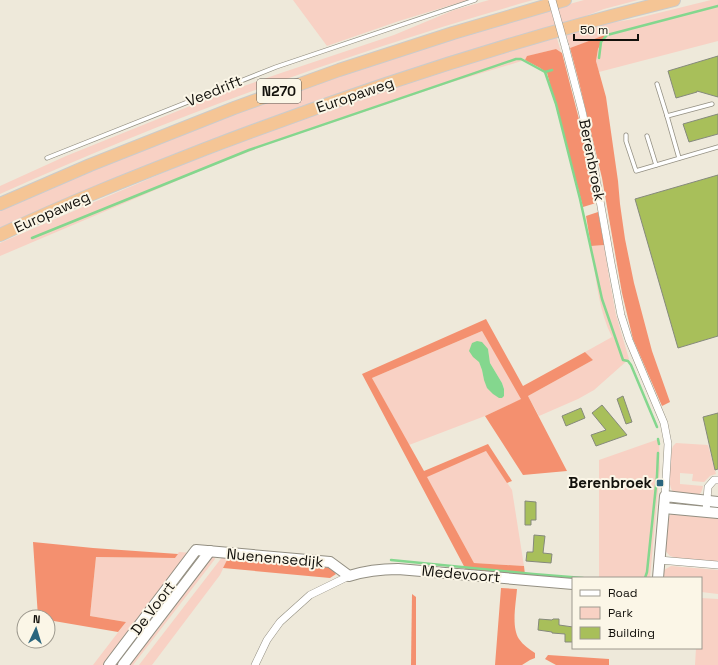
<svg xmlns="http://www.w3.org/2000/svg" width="718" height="665" font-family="'Space Grotesk',sans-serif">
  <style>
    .green { fill: #f8d1c4; fill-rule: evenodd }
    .forest { fill: #f4906f }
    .water { fill: #84d78e }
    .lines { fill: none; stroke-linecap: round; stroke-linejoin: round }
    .stream { stroke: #84d78e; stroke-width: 2.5 }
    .building { fill: #a8bf5a; stroke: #85897c }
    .lane-casing { stroke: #938f82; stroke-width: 5 }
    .street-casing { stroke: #938f82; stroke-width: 8 }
    .secondary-casing { stroke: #938f82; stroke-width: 12 }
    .highway-casing { stroke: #cbcbca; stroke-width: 14 }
    .lane { stroke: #fff; stroke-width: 3.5 }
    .street { stroke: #fff; stroke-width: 7 }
    .secondary { stroke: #fff; stroke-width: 10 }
    .highway { stroke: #f5c595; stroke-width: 12 }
    .street-bridge-casing { stroke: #938f82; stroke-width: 8; stroke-linecap: butt }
    .street-bridge { stroke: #fff; stroke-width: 7 }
    .poi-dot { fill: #2a657d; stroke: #fbf6e7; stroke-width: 1.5 }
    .labels { text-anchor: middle; stroke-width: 4; stroke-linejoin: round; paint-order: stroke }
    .shield { fill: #fbf6e7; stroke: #59564e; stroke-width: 1 }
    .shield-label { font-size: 14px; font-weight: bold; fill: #13110c }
    .street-label { font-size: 15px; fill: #13110c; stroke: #fbf6e7 }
    .poi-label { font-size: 15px; font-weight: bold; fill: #13110c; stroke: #fbf6e7; text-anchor: end }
  </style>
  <rect width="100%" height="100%" fill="#eee9da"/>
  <g class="green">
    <polygon points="293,0 468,0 399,21 327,46"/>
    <path d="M489 0H533C351 52 172 116 0 194V186L66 156 205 100 278 74 394 35 454 10Z"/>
    <path d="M584 0H638L604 9 567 23 330 97 255 123 169 156 67 198 0 228V209C189 125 385 54 584 0Z"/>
    <polygon points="711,0 718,0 718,41 599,72 596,61 598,49 605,36 570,48 566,33 591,26 634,19"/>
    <polygon points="556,35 561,52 556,49 528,56 525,60 449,83 266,145 200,171 0,256 0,243 99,200 184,164 227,148 269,129 349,99"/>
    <path d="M604 245 609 277 616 315 629 359 594 390 578 399 539 416 528 396 593 360 585 352 612 337C598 309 596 277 591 246Z"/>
    <path d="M482 331 522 399 485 416 409 445 372 378ZM488 349 490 363 502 383 504 389V395L484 380 482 370 479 362Z"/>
    <polygon points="659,439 660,469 650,578 599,578 599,460"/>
    <path d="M676 443 708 445 716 474 710 476 704 482 692 481 693 474 680 473V484L703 486C702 491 701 494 697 496L673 492C666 481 671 462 672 449L673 446Z"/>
    <polygon points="486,451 512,490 524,566 474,563 426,476"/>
    <polygon points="672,513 718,515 718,562 676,558 670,556 663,548 667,519"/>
    <polygon points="179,552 193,553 173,579 150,602 132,626 121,646 107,665 93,665 126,622 90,616 96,557 175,558"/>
    <polygon points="214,556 215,559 133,665 125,665 132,656 154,634 174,608 185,587 209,558"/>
    <polygon points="223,556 229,556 220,575 152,665 139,665"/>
    <polygon points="671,566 718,570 718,594 701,592 701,578 660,578 660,574 664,570"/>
    <polygon points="183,572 188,576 120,665 112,665"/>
    <polygon points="701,598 718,599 718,665 695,665 696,648 701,648"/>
  </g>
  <g class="forest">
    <polygon points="605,35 598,49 596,61 606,97 618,181 620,204 625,239 634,283 652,351 670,402 662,406 633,339 622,293 602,178 579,82 570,48"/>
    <polygon points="556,49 562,53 583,135 596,203 583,207 547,73 540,68 525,60 527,56"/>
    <polygon points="598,212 604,245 591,246 586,216"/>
    <polygon points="486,319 523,386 585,352 593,360 528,396 567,471 523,475 485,416 521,399 482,331 372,378 424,471 488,444 512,481 507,483 486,451 427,477 474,563 524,566 525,575 466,570 362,374"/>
    <polygon points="33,542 93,548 178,554 175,558 96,557 90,616 126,622 118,632 48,620 48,617 38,617"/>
    <polygon points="229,556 331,568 336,574 330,578 223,568"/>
    <path d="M501 588 517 589C516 603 511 627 519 639 523 645 529 649 535 653V658L530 660 522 665H495Z"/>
    <polygon points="412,594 416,597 416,665 411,665"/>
    <polygon points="548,655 609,659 609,665 556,665 545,659"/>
  </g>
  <polygon class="water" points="477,341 482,342 488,349 490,363 502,383 504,389 504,396 502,398 499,398 493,394 487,388 484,380 482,370 479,362 473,357 469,351 472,343"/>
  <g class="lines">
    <g class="stream">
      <polyline points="599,58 601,42 607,35 718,6"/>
      <polyline points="552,70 545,72 556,104 580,199 602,299 623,360 628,361 631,365 657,427"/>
      <polyline points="32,238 249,150 516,59 521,59 545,72"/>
      <polyline points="658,439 659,444"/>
      <polyline points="391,560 533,574 583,578"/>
      <polyline points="645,578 647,572 657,476 658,453"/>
    </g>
  </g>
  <g class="building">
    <polygon points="718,56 718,97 697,91 697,92 676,98 668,71"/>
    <polygon points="718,114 718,134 689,142 683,124"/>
    <polygon points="718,175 718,336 678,348 635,199"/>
    <polygon points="623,396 632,422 626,424 617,399"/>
    <polygon points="602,405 627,435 596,446 591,435 606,430 592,413"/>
    <polygon points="581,408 585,418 566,426 562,416"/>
    <polygon points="718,413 718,469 715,470 703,417"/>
    <polygon points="525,501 536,502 536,520 531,520 531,525 525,525"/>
    <polygon points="534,535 545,536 543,553 552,554 551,563 526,561 527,552 533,552"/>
    <polygon points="539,619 552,620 553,619 559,619 559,625 573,627 573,642 565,642 565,634 552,633 552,632 538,630"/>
  </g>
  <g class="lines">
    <g class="lane-casing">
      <g id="lane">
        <polyline points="657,84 667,116 679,158"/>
        <polyline points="667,116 712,104"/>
        <polyline points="626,135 626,141 636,171 718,147"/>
        <polyline points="647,136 656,165"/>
        <polyline points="47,158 276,67 475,0"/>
      </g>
    </g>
    <g class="street-casing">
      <g id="street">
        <polyline points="565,46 582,111 593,161 611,263 621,315 629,340 664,423 668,444 665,496"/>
        <polyline points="706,512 708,487 714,480 718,480"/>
        <polyline points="659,560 718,565"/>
        <polyline points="255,665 267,640 280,622 310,595 349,576"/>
      </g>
    </g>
    <g class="secondary-casing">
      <g id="secondary">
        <polyline points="664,508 718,513"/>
        <polyline points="658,578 665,496 718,502"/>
        <path d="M109 665 196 550 330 562 349 576C365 571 381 569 398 569L573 584"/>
        <polyline points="123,665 210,551"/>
      </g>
    </g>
    <g class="highway-casing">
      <g id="highway">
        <polyline points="0,204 90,165 234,108 339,70 453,33 565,0"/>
        <path d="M0 235C67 203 136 176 205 149 359 90 515 39 674 0"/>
      </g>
    </g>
    <use href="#lane" class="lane"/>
    <use href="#street" class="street"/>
    <use href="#secondary" class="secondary"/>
    <use href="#highway" class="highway"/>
    <g class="street-bridge-casing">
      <polyline id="street-bridge" points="552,0 565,46"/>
    </g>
    <use href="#street-bridge" class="street-bridge"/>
  </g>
  <rect class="poi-dot" x="656" y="479" width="8" height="8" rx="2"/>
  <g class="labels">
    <rect class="shield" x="257" y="79" width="44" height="24" rx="3"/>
    <g class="shield-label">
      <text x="279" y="96">N270</text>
    </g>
    <g class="street-label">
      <text transform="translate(214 91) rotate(-22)" y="5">Veedrift</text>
      <text transform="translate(355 95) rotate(-19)" y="5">Europaweg</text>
      <text transform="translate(592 160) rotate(79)" y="5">Berenbroek</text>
      <text transform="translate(52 212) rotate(-24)" y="5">Europaweg</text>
      <text transform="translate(275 558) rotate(5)" y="5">Nuenensedijk</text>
      <text transform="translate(461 574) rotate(5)" y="5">Medevoort</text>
      <text transform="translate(153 608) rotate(-53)" y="5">De Voort</text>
    </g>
    <g class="poi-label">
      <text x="652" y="488">Berenbroek</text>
    </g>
  </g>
  <rect x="572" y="577" width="130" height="72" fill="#fbf6e7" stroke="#9e9a8f"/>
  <rect x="580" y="590" width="20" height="6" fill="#ffffff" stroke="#9e9a8f"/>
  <text x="608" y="597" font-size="12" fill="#13110c">Road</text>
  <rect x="580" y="607" width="20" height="12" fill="#f8d1c4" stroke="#9e9a8f"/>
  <text x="608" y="617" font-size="12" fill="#13110c">Park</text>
  <rect x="580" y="627" width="20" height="12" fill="#a8bf5a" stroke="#9e9a8f"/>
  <text x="608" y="637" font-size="12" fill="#13110c">Building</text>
  <g transform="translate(36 629) rotate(4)"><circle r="19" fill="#fbf6e7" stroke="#9e9a8f"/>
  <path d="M0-3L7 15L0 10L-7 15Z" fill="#2a657d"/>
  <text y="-6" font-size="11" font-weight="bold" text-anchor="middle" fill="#13110c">N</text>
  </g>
  <path d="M574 34v6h64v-6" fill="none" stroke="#13110c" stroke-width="2"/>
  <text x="580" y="34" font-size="12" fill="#13110c" stroke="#fbf6e7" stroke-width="3" paint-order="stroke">50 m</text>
</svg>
